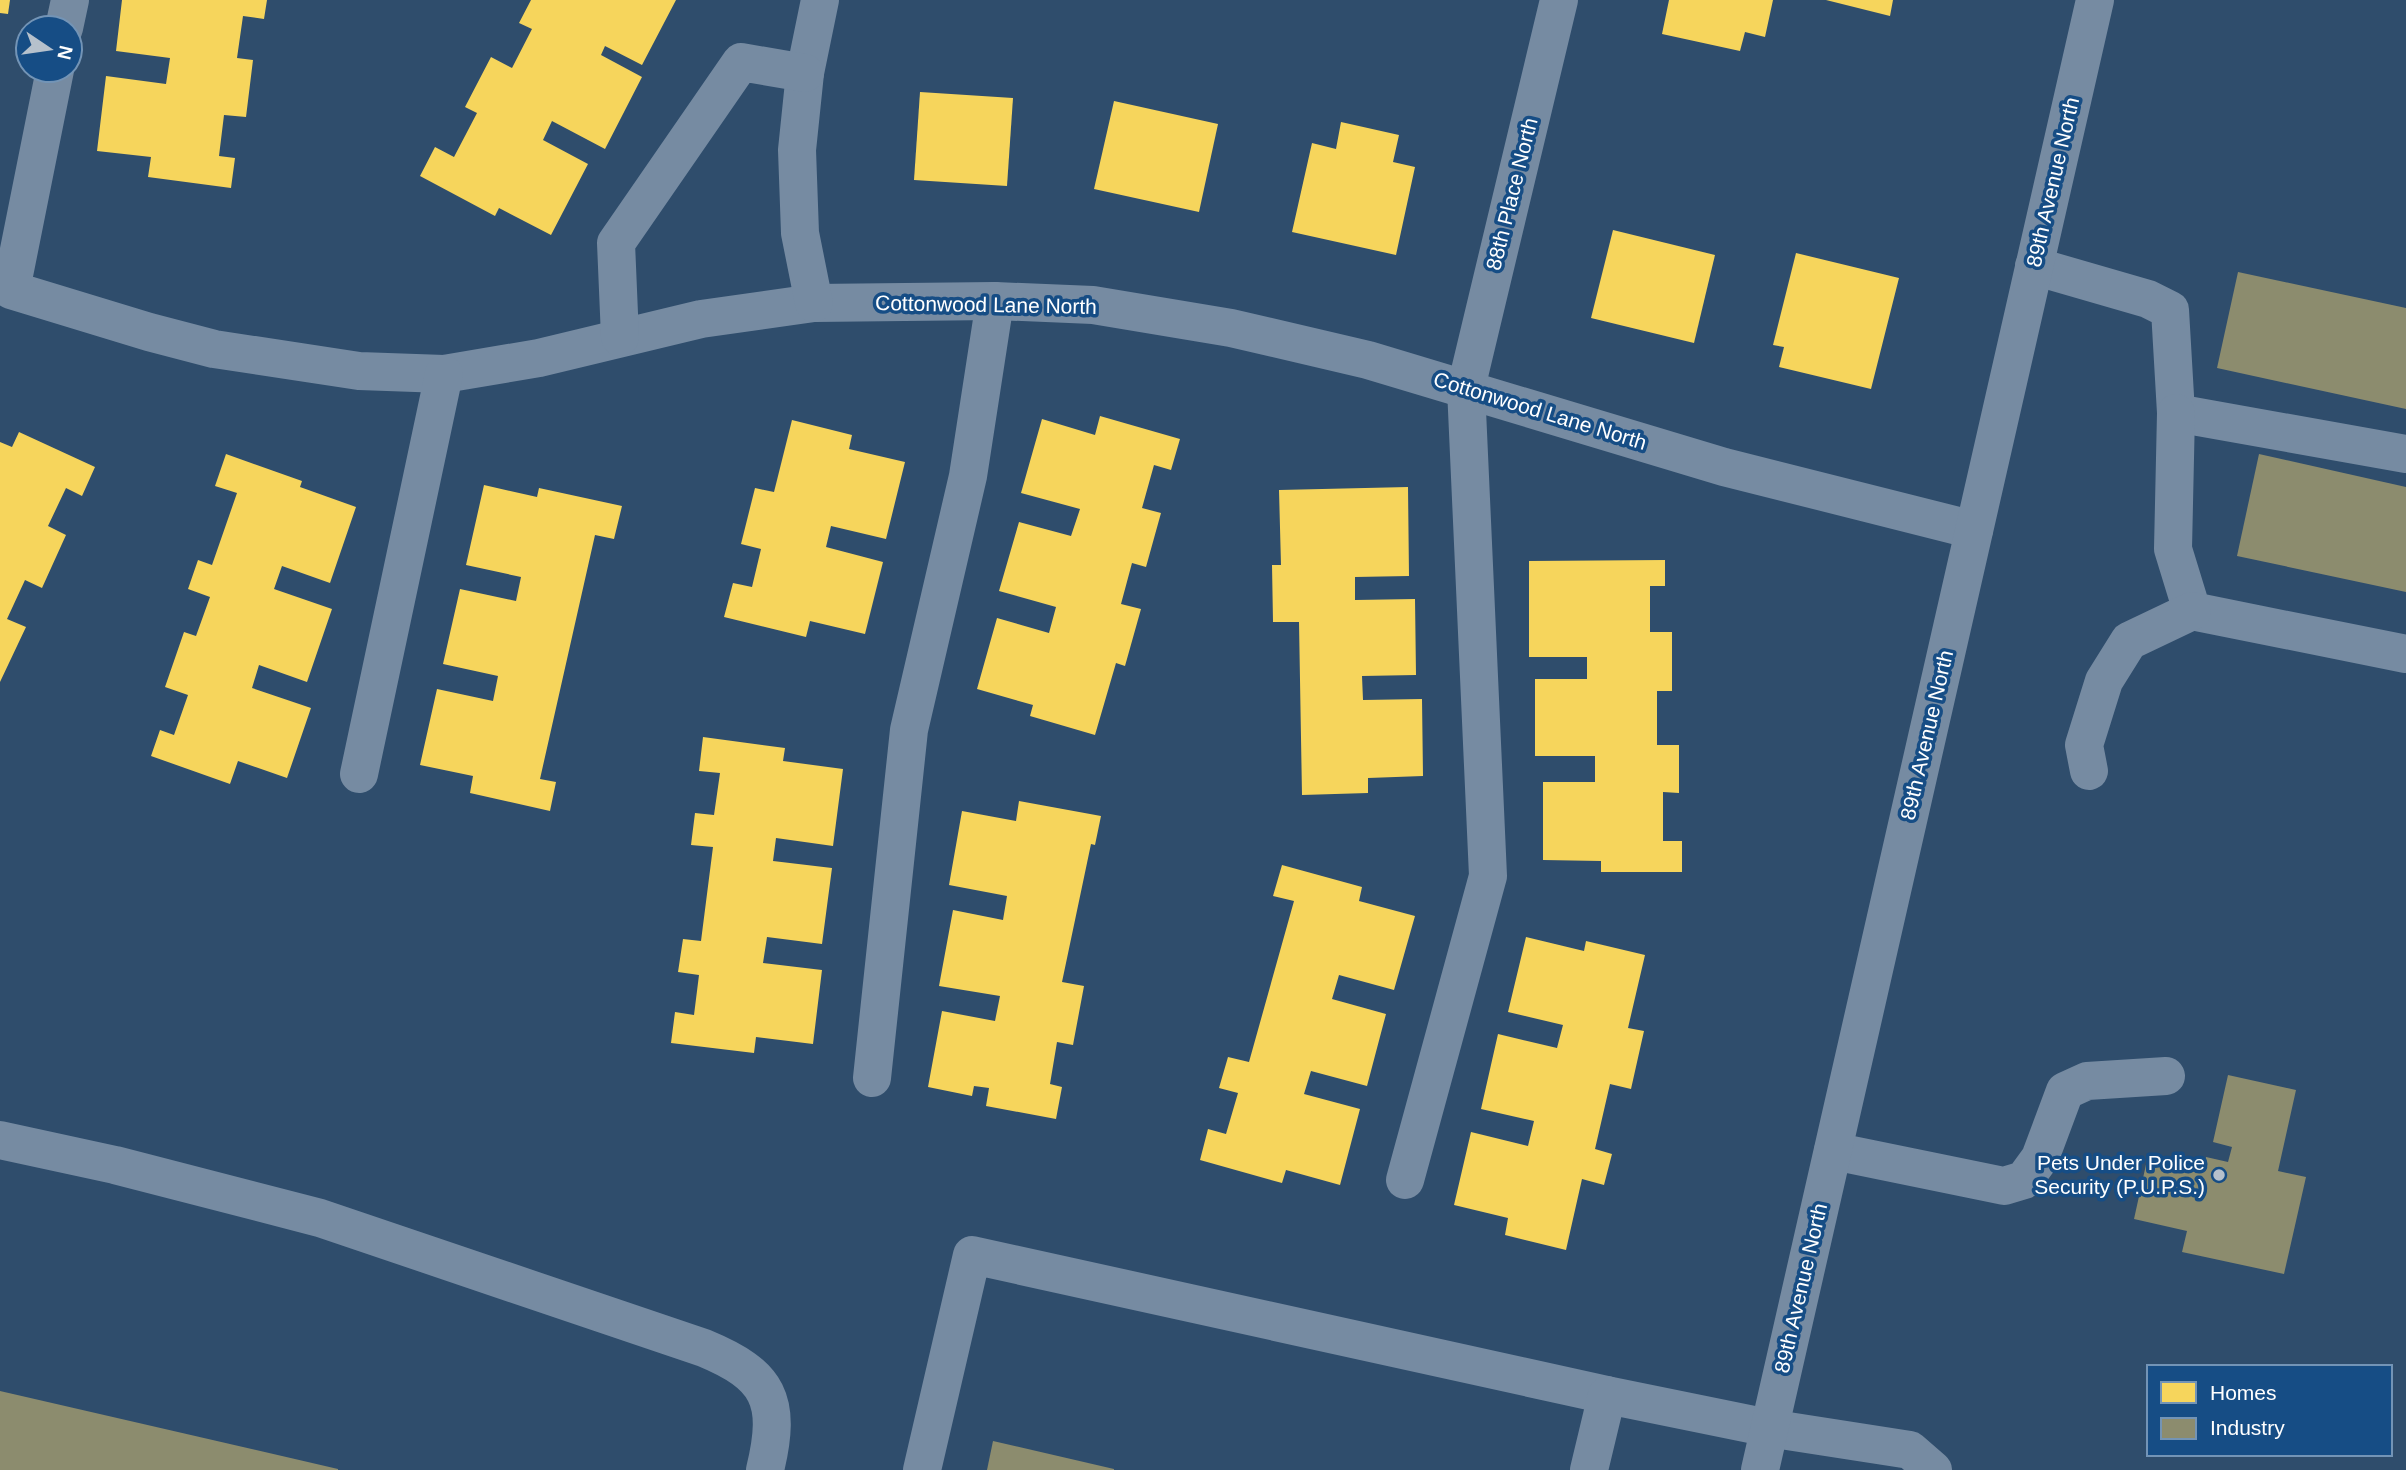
<svg xmlns="http://www.w3.org/2000/svg" width="2406" height="1470" font-family="Helvetica,sans-serif">
  <style>
    .homes { fill: #f6d55c }
    .industry { fill: #8c8c6e }
    .lines { fill: none; stroke-linecap: round; stroke-linejoin: round }
    .minor { stroke: #768ba2; stroke-width: 38 }
    .poi-dot { fill: #b6c1cc; stroke: #164d85; stroke-width: 2.5 }
    .labels { text-anchor: middle; stroke-width: 7; stroke-linejoin: round; paint-order: stroke }
    .street-label { font-size: 21px; fill: #fff; stroke: #164d85 }
    .poi-label { font-size: 21px; fill: #fff; stroke: #164d85; text-anchor: end }
  </style>
  <rect width="100%" height="100%" fill="#2f4d6c"/>
  <g class="homes">
    <polygon points="0,0 10,0 8,14 0,13"/>
    <polygon points="122,0 267,0 264,19 243,16 237,58 253,60 246,117 224,115 219,156 235,158 231,188 148,177 151,157 97,151 106,76 166,84 170,58 116,51"/>
    <polygon points="531,0 676,0 642,65 605,46 601,55 642,77 605,149 552,121 543,140 588,164 551,235 499,208 495,216 420,176 435,147 454,157 477,113 465,107 491,57 512,68 532,29 519,23"/>
    <polygon points="1669,0 1773,0 1765,37 1745,32 1740,51 1662,34"/>
    <polygon points="1826,0 1893,0 1890,16"/>
    <polygon points="920,92 1013,98 1007,186 914,180"/>
    <polygon points="1114,101 1218,124 1199,212 1094,189"/>
    <polygon points="1341,122 1399,135 1393,162 1415,167 1396,255 1292,232 1312,143 1336,149"/>
    <polygon points="1613,230 1715,255 1694,343 1591,318"/>
    <polygon points="1796,253 1899,278 1871,389 1779,367 1784,347 1773,345"/>
    <polygon points="1100,416 1180,439 1171,470 1154,465 1142,508 1161,513 1146,567 1132,563 1121,604 1141,609 1125,666 1116,663 1095,735 1030,716 1033,705 977,689 997,618 1049,633 1056,607 999,591 1019,522 1071,536 1080,509 1021,493 1042,419 1095,435"/>
    <polygon points="792,420 852,435 849,449 905,462 886,539 831,526 826,547 883,562 865,634 810,621 806,637 724,617 733,583 752,587 761,549 741,544 755,488 774,492"/>
    <polygon points="19,432 95,467 82,496 66,488 48,526 66,535 42,588 25,580 7,619 26,627 0,682 0,442 12,447"/>
    <polygon points="226,454 302,481 300,487 356,507 330,583 282,566 274,589 332,609 307,682 259,665 252,688 311,708 287,778 238,761 230,784 151,756 160,730 174,735 188,695 165,687 184,632 196,636 210,597 188,589 198,560 212,565 237,493 215,486"/>
    <polygon points="484,485 537,497 539,488 622,506 614,539 595,535 540,779 556,782 550,811 470,793 473,776 420,765 437,689 493,701 498,676 443,664 460,589 516,601 521,577 466,565"/>
    <polygon points="1408,487 1409,576 1355,577 1355,600 1415,599 1416,675 1362,676 1363,700 1422,699 1423,776 1368,778 1368,793 1302,795 1299,622 1273,622 1272,565 1281,565 1279,490"/>
    <polygon points="1665,560 1665,586 1650,586 1650,632 1672,632 1672,691 1657,691 1657,745 1679,745 1679,793 1663,792 1663,841 1682,841 1682,872 1601,872 1601,861 1543,860 1543,782 1595,782 1595,756 1535,756 1535,679 1587,679 1587,657 1529,657 1529,561"/>
    <polygon points="703,737 785,748 783,761 843,769 833,846 776,838 773,861 832,868 822,944 767,937 763,963 822,970 813,1044 756,1037 754,1053 671,1043 675,1012 694,1015 699,975 678,972 683,939 701,941 713,847 691,845 695,813 714,815 720,773 699,771"/>
    <polygon points="1019,801 1101,816 1095,845 1091,844 1062,982 1084,986 1073,1045 1057,1042 1050,1084 1062,1087 1056,1119 986,1106 989,1088 974,1086 972,1096 928,1087 942,1011 995,1021 1000,996 939,986 953,910 1003,920 1007,896 949,885 962,811 1016,821"/>
    <polygon points="1282,865 1362,887 1359,901 1415,916 1394,990 1339,975 1332,999 1386,1014 1367,1086 1311,1071 1304,1094 1360,1109 1340,1185 1286,1170 1282,1183 1200,1160 1208,1129 1226,1134 1238,1093 1219,1088 1228,1057 1249,1062 1294,901 1273,896"/>
    <polygon points="1526,937 1584,951 1586,941 1645,955 1628,1028 1644,1031 1631,1089 1610,1084 1595,1149 1612,1154 1604,1185 1582,1179 1566,1250 1505,1235 1508,1218 1454,1205 1471,1132 1528,1146 1534,1121 1481,1109 1498,1034 1557,1048 1563,1025 1508,1012"/>
  </g>
  <g class="industry">
    <polygon points="2238,272 2406,308 2406,409 2217,368"/>
    <polygon points="2259,454 2406,487 2406,592 2237,556"/>
    <polygon points="2228,1075 2296,1090 2278,1171 2306,1177 2284,1274 2182,1252 2187,1231 2134,1219 2147,1160 2203,1172 2206,1157 2228,1162 2232,1147 2213,1142"/>
    <polygon points="0,1391 338,1469 338,1470 0,1470"/>
    <polygon points="993,1441 1114,1469 1114,1470 987,1470"/>
  </g>
  <g class="lines">
    <g class="minor">
      <polyline points="64,28 70,0"/>
      <polyline points="55,70 11,290 149,332 214,349 359,371 444,374 539,358 701,319 814,303 995,301 1093,305 1231,328 1368,360 1724,467 1974,530"/>
      <polyline points="2034,266 2148,299 2170,310 2176,413 2406,454"/>
      <polyline points="814,303 800,233 797,150 805,73 820,0"/>
      <polyline points="620,337 616,243 741,62 805,73"/>
      <polyline points="2176,413 2173,549 2192,611 2406,654"/>
      <polyline points="2089,771 2084,745 2104,681 2129,641 2192,611"/>
      <polyline points="359,774 444,374"/>
      <polyline points="872,1078 909,730 968,476 995,301"/>
      <path d="M0 1140 115 1165 320 1218 704 1348C769 1375 782 1400 765 1470"/>
      <polyline points="1833,1151 2004,1186 2024,1180 2040,1158 2065,1091 2087,1081 2166,1076"/>
      <polyline points="1405,1180 1488,876 1466,388 1559,0"/>
      <polyline points="922,1470 972,1255 1607,1395"/>
      <polyline points="1589,1470 1607,1395 1769,1428 1910,1450 1933,1470"/>
      <polyline points="1760,1470 2095,0"/>
    </g>
  </g>
  <circle class="poi-dot" cx="2219" cy="1175" r="7"/>
  <g class="labels">
    <g class="street-label">
      <text transform="translate(2053 182) rotate(-77)" y="7">89th Avenue North</text>
      <text transform="translate(1512 194) rotate(-76)" y="7">88th Place North</text>
      <text transform="translate(986 305) rotate(1)" y="7">Cottonwood Lane North</text>
      <text transform="translate(1540 411) rotate(17)" y="7">Cottonwood Lane North</text>
      <text transform="translate(1927 735) rotate(-77)" y="7">89th Avenue North</text>
      <text transform="translate(1801 1288) rotate(-77)" y="7">89th Avenue North</text>
    </g>
    <g class="poi-label">
      <text x="2205" y="1170">Pets Under Police<tspan x="2205" dy="24">Security (P.U.P.S.)</tspan></text>
    </g>
  </g>
  <rect x="2147" y="1365" width="245" height="91" fill="#164d85" stroke="#7394b6" stroke-width="2"/>
  <rect x="2161" y="1382" width="35" height="21" fill="#f6d55c" stroke="#7394b6" stroke-width="2"/>
  <text x="2210" y="1400" font-size="21" fill="#ffffff">Homes</text>
  <rect x="2161" y="1418" width="35" height="21" fill="#8c8c6e" stroke="#7394b6" stroke-width="2"/>
  <text x="2210" y="1435" font-size="21" fill="#ffffff">Industry</text>
  <g transform="translate(49 49) rotate(103)"><circle r="33" fill="#164d85" stroke="#7394b6" stroke-width="2"/>
  <path d="M0-5L12 26L0 18L-12 26Z" fill="#b6c1cc"/>
  <text y="-10" font-size="19" font-weight="bold" text-anchor="middle" fill="#ffffff">N</text>
  </g>
</svg>
